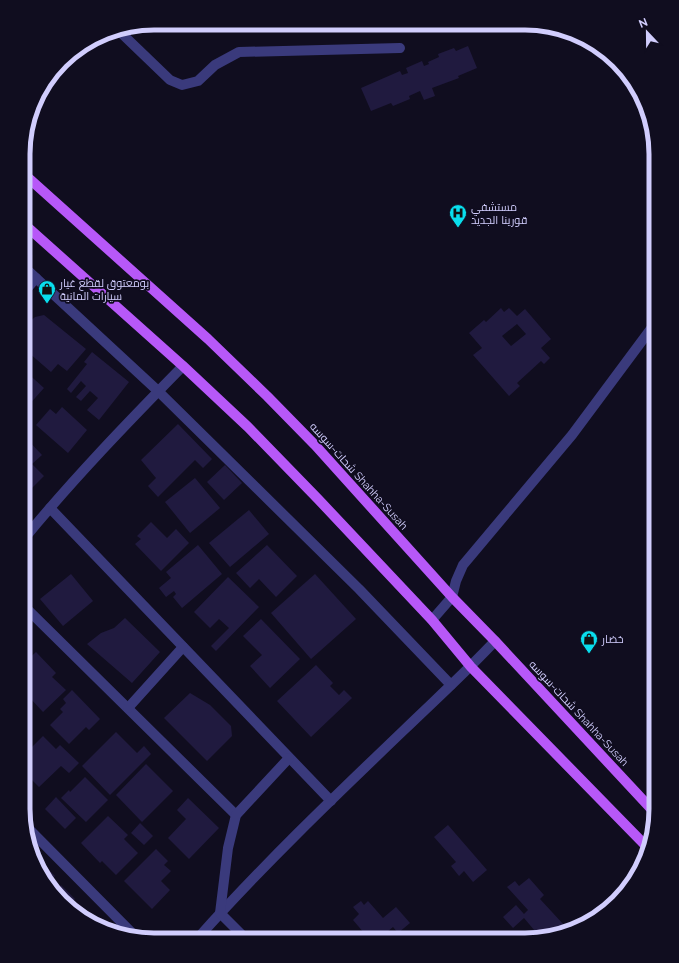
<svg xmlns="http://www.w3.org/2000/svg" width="679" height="963" font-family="Raleway,Cairo,sans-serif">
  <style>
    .building { fill: #201a3f; fill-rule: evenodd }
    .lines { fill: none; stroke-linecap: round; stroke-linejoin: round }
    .minor { stroke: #3a3a7c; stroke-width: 10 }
    .major { stroke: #b758f8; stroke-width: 10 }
    .labels { text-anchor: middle; stroke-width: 3.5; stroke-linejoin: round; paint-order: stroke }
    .poi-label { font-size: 11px; fill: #d1cdfd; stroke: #100d1f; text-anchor: start }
    .street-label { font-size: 11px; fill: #d1cdfd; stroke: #100d1f }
    .rim { fill: none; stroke: #d1cdfd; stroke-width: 5 }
  </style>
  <rect width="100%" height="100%" fill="#100d1f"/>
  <g class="building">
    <polygon points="468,46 477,68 458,76 459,78 432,88 435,96 424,100 420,91 409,96 410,99 393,106 391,103 371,111 361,88 400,71 402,75 408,73 406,68 422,61 424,66 429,64 428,62 439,57 438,54 454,48 456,51"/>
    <path d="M501 308 504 312 509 308 517 316 525 309 551 339 541 348 550 358 544 364 541 361 517 383 520 386 509 396 473 355 482 348 469 333 484 320 486 322ZM517 324 526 334 511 346 502 336Z"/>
    <polygon points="44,315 86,349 67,371 58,364 51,372 29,353 30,352 26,349 31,343 25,339 28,336 24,332 24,327 35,317"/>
    <polygon points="92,352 129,382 99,420 87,410 98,398 90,391 81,401 76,397 86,386 81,381 71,393 67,389 87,364 84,362"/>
    <polygon points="24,370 44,388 27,407 31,411 24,419"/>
    <polygon points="62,407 87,430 68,453 36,425 50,409 56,414"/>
    <polygon points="178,424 212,459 203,468 195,460 158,497 148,486 156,478 141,460"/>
    <polygon points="24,436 42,455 32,464 44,476 26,494 24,491"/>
    <polygon points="225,465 242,483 224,500 207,482"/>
    <polygon points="195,478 220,508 190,533 165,502"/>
    <polygon points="249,510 269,534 230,567 209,543"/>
    <polygon points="151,522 167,538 176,529 189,543 161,571 135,544 141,539 137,536"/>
    <polygon points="198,545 222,574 182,608 173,597 176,594 174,591 166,597 159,588 171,578 166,572"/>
    <polygon points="267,545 297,576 276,597 259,579 250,588 236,573"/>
    <polygon points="71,574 93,601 63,626 40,599"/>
    <polygon points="315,574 356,619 311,659 271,613"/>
    <polygon points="228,577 259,607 216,651 211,646 229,628 219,619 210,628 194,612"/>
    <polygon points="125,618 160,652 132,683 87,644 101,633 114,628"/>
    <polygon points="261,619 300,659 270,688 250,666 262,655 243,636"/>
    <polygon points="23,636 32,646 23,654"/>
    <polygon points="36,652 56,673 52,677 66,690 43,712 30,698 25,703 23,701 23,664"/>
    <polygon points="316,665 333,683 330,686 339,695 344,690 352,698 311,737 277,701"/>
    <polygon points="72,690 100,719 89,730 86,727 69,744 50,725 63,712 60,709 66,703 63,699"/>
    <polygon points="190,693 210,705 231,726 232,736 207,761 164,718"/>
    <polygon points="116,732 137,753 144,746 151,754 110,795 82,766"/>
    <polygon points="43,736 56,749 60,745 79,763 69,773 61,766 39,787 32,780 23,781 23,756"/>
    <polygon points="146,764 173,791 142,822 116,795"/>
    <polygon points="85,777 108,800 86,822 61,798 69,790 70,792"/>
    <polygon points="56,797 76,818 65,829 45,809"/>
    <polygon points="188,798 219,828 189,859 168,838 186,819 177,810"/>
    <polygon points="108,816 128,835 124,839 138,853 116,875 102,861 100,863 81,843"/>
    <polygon points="140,823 153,836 144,845 131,833"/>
    <polygon points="448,825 487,870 473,882 464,871 459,876 451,866 456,862 434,837"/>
    <polygon points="156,849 168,861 164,865 171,871 161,881 170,890 152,909 124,881"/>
    <polygon points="40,861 55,876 49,882 36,867 36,865"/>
    <polygon points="529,878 544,895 540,899 564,925 556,933 540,937 524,918 513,928 503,917 516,905 524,914 528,910 507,887 515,881 519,886"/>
    <polygon points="61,885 75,899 68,906 56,891"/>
    <polygon points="361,901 364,905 368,901 383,918 396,907 410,923 398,933 393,927 387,932 394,940 370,940 353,920 359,914 353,907"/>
  </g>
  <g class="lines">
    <g class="minor">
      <polyline points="117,29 170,80 182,85 198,81 215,65 239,52 400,48"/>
      <polyline points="24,267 158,391 359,589 451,685"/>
      <polyline points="24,292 36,278"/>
      <polyline points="50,508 331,801"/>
      <path d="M23 540C73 479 128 422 183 366"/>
      <polyline points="23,605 236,815"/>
      <polyline points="432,620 452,597 456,581 463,565 572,435 656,322"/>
      <polyline points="128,708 183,647"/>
      <polyline points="27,827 138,939"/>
      <path d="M197 939C262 866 333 798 404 730 435 700 466 672 495 641"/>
      <polyline points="246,939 220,913 228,848 236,815 289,758"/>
    </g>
    <g class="major">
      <polyline points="24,174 208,339 267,396 315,445 452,597 495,641 656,814"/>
      <polyline points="24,224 183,366 248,427 318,499 432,620 471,667 646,846"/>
    </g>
  </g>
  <defs>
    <g id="hospital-pin" transform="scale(0.9)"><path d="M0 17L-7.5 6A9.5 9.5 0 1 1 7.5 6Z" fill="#09deed" stroke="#100d1f"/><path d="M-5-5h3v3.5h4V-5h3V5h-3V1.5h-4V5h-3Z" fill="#111"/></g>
    <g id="shop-pin" transform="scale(0.9)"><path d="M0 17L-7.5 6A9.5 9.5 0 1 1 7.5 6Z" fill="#09deed" stroke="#100d1f"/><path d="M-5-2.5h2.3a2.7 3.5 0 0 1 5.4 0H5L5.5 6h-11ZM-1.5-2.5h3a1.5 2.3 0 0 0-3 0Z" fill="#111"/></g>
  </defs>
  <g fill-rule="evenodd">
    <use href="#hospital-pin" x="458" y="213"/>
    <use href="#shop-pin" x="47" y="289"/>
    <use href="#shop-pin" x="589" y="639"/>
  </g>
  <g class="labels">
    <g class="poi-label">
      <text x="471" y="211">مستشفي<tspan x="471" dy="13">قورينا الجديد</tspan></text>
      <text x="60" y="287">بومعتوق لقطع غيار<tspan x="60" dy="13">سيارات المانية</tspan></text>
      <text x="602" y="643">خضار</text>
    </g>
    <g class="street-label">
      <text transform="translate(359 476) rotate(48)" y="4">شحات-سوسه Shahha-Susah</text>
      <text transform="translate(579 713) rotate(47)" y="4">شحات-سوسه Shahha-Susah</text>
    </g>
  </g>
  <path d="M0 0H679V963H0ZM154 30H525A124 124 0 0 1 649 154V809A124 124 0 0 1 525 933H154A124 124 0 0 1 30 809V154A124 124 0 0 1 154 30Z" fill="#100d1f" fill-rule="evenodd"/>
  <path class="rim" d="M154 30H525A124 124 0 0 1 649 154V809A124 124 0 0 1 525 933H154A124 124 0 0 1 30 809V154A124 124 0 0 1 154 30Z"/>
  <g transform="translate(647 32) rotate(338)" stroke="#100d1f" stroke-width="3" paint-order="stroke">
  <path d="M0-3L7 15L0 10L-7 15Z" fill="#d1cdfd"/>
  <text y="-6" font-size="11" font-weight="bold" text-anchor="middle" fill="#d1cdfd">N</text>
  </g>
</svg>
